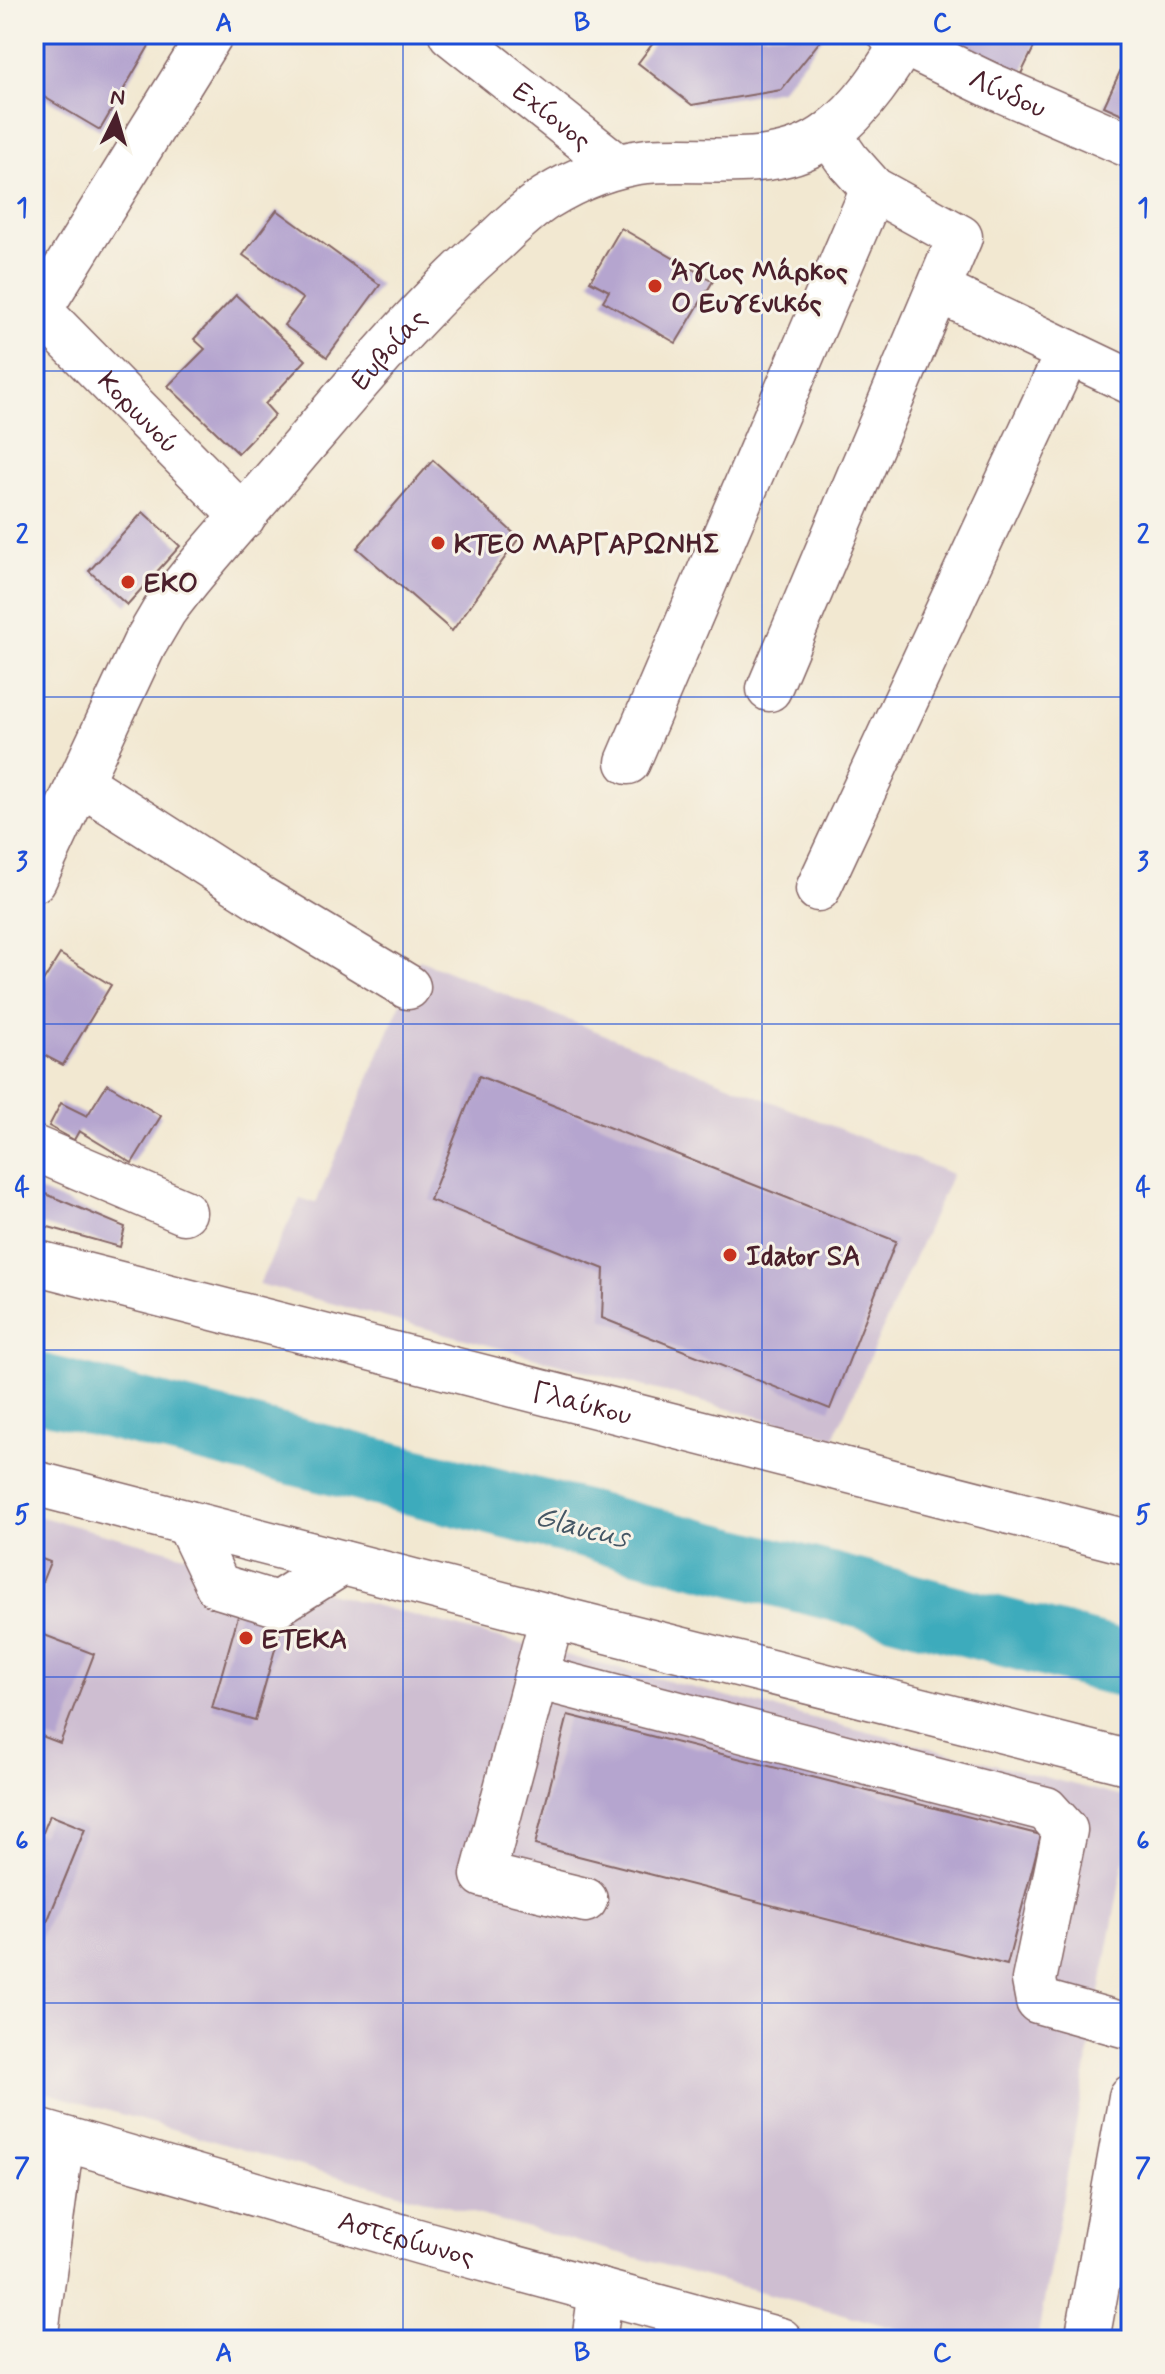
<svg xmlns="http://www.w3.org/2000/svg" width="1165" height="2374" font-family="Mynerve,sans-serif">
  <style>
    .industrial { fill: #cebed1 }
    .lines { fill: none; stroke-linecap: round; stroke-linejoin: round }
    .river { stroke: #3dabbc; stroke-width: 68 }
    .building { fill: #b5a5cf }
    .minor-casing { stroke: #856565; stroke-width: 47 }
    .major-casing { stroke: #856565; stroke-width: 47 }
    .minor { stroke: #fff; stroke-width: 44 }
    .major { stroke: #fff; stroke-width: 44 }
    .grid { fill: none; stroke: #1d4ed8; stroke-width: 2; stroke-opacity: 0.55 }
    .poi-dot { fill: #c8321e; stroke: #f7f3e8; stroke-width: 3 }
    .labels { text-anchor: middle; stroke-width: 6; stroke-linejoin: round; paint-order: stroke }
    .street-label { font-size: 28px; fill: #4a1f2b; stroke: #f7f3e8 }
    .poi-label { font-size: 28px; font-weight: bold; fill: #4a1f2b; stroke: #f7f3e8; text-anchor: start }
    .water-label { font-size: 30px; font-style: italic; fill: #455765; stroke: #f7f3e8 }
    .neatline { fill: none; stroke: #1d4ed8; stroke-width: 3 }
    .grid-label { font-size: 26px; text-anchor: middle; font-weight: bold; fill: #1d4ed8 }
  </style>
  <rect width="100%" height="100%" fill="#f7f3e8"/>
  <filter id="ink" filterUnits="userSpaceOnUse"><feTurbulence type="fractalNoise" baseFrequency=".0125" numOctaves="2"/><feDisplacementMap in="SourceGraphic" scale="16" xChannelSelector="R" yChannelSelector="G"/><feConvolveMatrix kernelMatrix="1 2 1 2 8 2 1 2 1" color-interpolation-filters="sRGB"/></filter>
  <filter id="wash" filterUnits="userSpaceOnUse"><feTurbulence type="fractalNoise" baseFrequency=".006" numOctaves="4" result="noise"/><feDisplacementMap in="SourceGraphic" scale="32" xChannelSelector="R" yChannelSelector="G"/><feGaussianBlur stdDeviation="1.8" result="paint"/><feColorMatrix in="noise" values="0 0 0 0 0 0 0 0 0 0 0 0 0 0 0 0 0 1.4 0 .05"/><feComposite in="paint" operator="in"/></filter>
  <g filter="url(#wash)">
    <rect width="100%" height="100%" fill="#f2e8d1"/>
    <g class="industrial">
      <polygon points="419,960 952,1174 834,1437 259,1284 300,1199 316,1203"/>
      <polygon points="34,1515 502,1639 1131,1799 1131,1821 1037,2340 938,2340 286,2162 34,2089"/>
    </g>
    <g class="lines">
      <polyline class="river" points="34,1386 822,1584 1131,1666"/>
    </g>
    <g id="blocks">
      <g class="building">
        <polygon points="34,34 156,34 100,130 34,91"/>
        <polygon points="660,34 821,34 824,36 781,90 692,105 638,63"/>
        <polygon points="949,34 1027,34 1038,39 1021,74 946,41"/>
        <polygon points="1131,48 1131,118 1104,106"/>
        <polygon points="277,210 380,285 327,357 284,325 303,299 243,255"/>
        <polygon points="621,228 713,281 676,343 603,301 609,291 590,281"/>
        <polygon points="236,295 306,360 265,404 275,415 238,453 168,386 205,349 194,339"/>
        <polygon points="433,460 519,538 452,631 357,548"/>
        <polygon points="143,512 180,546 127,605 89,571"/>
        <polygon points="60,954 111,985 63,1065 34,1050 34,980 41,985"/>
        <polygon points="479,1076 896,1241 830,1409 602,1318 604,1269 430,1200"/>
        <polygon points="107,1084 161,1116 132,1163 79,1131 74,1140 49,1126 61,1103 87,1116"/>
        <polygon points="34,1189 125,1227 120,1247 34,1223"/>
        <polygon points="34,1556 50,1562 34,1602"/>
        <polygon points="242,1602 285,1614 255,1720 212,1708"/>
        <polygon points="34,1631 94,1654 60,1743 34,1733"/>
        <polygon points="568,1715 1041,1835 1007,1965 535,1845"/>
        <polygon points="50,1815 85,1829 34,1954 34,1832 42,1835"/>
      </g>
    </g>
  </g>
  <g filter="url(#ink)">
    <use href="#blocks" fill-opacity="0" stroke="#856565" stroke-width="2"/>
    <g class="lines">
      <g class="minor-casing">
        <g id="minor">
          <path id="s1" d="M451 34 617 166"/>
          <path id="s2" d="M890 34 903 43 990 85 1131 146"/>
          <polyline points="938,290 1131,382"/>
          <path id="s3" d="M34 305 243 517"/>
          <polyline points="34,319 211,34"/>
          <polyline points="769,689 960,237 873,189 848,161 829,134"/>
          <polyline points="628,762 873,189"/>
          <polyline points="79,782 260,898 408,987"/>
          <polyline points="818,889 1068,352"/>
          <polyline points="34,1148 184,1212"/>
          <polyline points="188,1523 218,1586 277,1604 342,1563"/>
          <polyline points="552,1617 483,1875 585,1900"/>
          <polyline points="536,1677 1046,1809 1065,1830 1034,1980 1038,2001 1131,2027"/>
          <path id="s4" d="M34 2130 424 2243 780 2340"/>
          <polyline points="35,2340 62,2139"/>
          <polyline points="594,2340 601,2291"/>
          <polyline points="1087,2340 1131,2097"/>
        </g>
      </g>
      <g class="major-casing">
        <g id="major">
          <path id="s5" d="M34 880 144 645 164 611C204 556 253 506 297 453 360 380 421 305 495 241 511 226 527 210 546 198 577 179 611 165 647 161 708 156 778 173 830 133 863 108 888 69 908 34"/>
          <path id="s6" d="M34 1262 1131 1543"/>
          <polyline points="34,1483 552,1617 1131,1763"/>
        </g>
      </g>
      <use href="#minor" class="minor"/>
      <use href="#major" class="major"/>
    </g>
  </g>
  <path class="grid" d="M403 34V2340M762 34V2340M34 371H1131M34 697H1131M34 1024H1131M34 1350H1131M34 1677H1131M34 2003H1131"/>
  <g class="poi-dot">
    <circle cx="655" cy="286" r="8"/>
    <circle cx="438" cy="543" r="8"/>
    <circle cx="128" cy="582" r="8"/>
    <circle cx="730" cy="1255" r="8"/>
    <circle cx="246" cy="1638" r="8"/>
  </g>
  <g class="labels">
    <g class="street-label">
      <text dy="10" stroke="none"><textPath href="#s2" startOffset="132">Λίνδου</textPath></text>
      <text dy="10" stroke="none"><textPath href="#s1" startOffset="130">Εχίονος</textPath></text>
      <text dy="10" stroke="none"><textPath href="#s5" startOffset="644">Ευβοίας</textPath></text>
      <text dy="10" stroke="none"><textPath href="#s3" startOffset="150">Κορωνού</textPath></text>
      <text dy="10" stroke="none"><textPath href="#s6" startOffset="566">Γλαύκου</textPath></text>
      <text dy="10" stroke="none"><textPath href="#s4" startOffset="388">Αστερίωνος</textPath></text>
    </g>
    <g class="poi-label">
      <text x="671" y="280">Άγιος Μάρκος<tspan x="671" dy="32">Ο Ευγενικός</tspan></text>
      <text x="454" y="553">ΚΤΕΟ ΜΑΡΓΑΡΩΝΗΣ</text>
      <text x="144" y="592">ΕΚΟ</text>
      <text x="746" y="1265">Idator SA</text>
      <text x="262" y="1648">ΕΤΕΚΑ</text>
    </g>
    <g class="water-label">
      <text transform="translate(582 1526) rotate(14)" y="10">Glaucus</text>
    </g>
  </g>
  <rect width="1165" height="2374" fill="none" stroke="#f7f3e8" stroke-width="88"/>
  <g transform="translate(116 116) rotate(5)" stroke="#f7f3e8" stroke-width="6" paint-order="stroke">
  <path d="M0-6L14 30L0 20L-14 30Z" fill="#4a1f2b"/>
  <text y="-12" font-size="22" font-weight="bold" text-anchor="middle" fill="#4a1f2b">N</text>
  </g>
  <rect x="44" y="44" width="1077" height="2286" class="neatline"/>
  <g class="grid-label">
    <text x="224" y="31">A</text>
    <text x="582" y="31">B</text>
    <text x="942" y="31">C</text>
    <text x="22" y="216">1</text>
    <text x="1143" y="216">1</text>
    <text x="22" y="543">2</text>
    <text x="1143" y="543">2</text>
    <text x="22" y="870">3</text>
    <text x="1143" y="870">3</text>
    <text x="22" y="1196">4</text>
    <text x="1143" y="1196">4</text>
    <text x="22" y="1523">5</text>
    <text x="1143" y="1523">5</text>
    <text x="22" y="1849">6</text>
    <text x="1143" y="1849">6</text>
    <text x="22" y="2176">7</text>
    <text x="1143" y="2176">7</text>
    <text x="224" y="2361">A</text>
    <text x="582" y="2361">B</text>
    <text x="942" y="2361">C</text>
  </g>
</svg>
